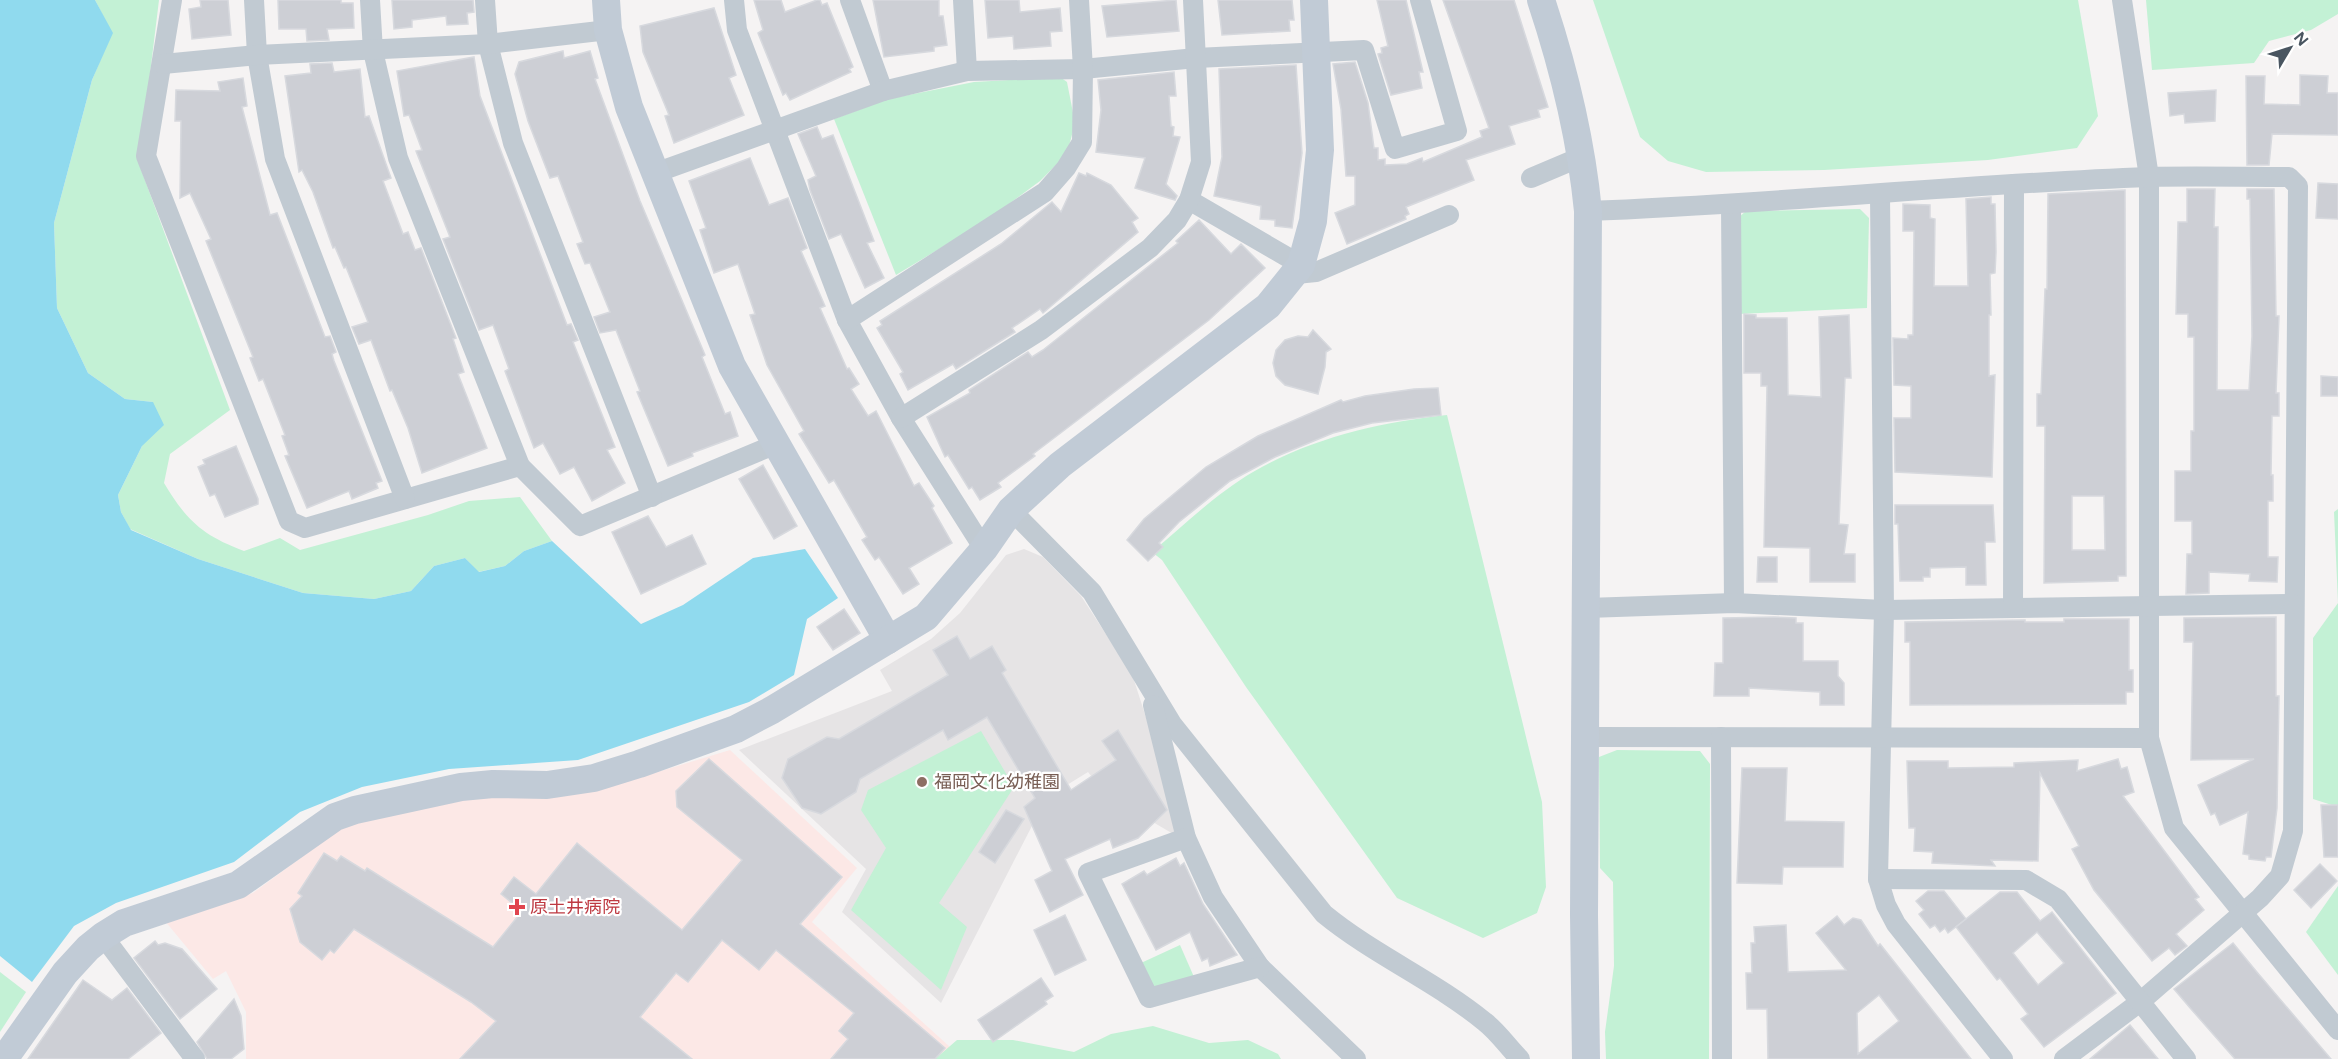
<svg xmlns="http://www.w3.org/2000/svg" width="2338" height="1059" font-family="Figtree,'Noto Sans JP',sans-serif">
  <style>
    .education { fill: #e6e4e5 }
    .medical { fill: #fce8e6 }
    .green { fill: #c3f1d5 }
    .water { fill: #90daee }
    .building { fill: #cdcfd5; stroke: #d7d9de; stroke-width: 1.5; fill-rule: evenodd }
    .lines { fill: none; stroke-linecap: round; stroke-linejoin: round }
    .street { stroke: #c1cad2; stroke-width: 20 }
    .secondary { stroke: #c1cbd6; stroke-width: 28 }
    .education-dot { fill: #8d6e63; stroke: #fff; stroke-width: 2 }
    .health-dot { fill: #e0444e; stroke: #fff; stroke-width: 2 }
    .labels { text-anchor: middle; stroke-width: 4.5; stroke-linejoin: round; paint-order: stroke }
    .education-label { font-size: 18px; fill: #785e54; stroke: #fff; text-anchor: start }
    .health-label { font-size: 18px; fill: #be3a42; stroke: #fff; text-anchor: start }
  </style>
  <rect width="100%" height="100%" fill="#f5f3f3"/>
  <polygon class="education" points="1024,549 1043,557 1081,596 1132,674 1179,820 1175,835 1146,818 1114,806 1088,772 1054,793 1035,820 941,1003 842,912 866,869 739,750 892,691 880,670 931,639 960,613 1006,555"/>
  <polygon class="medical" points="730,750 857,868 812,922 950,1047 938,1059 246,1059 246,1012 226,971 213,979 165,921 253,893 352,820 477,792 651,774"/>
  <g class="green">
    <path d="M95 0H159L139 164 230 410 170 454 164 483C187 521 202 535 244 551L280 538 300 550 428 515 469 501 520 497 552 541 524 551 505 566 478 572 465 558 434 566 411 591 374 599 303 593 198 559 130 529 121 512 118 495 142 446 153 402 125 399 88 373 57 308 54 223 92 80 112 33Z"/>
    <polygon points="1593,0 2078,0 2098,116 2077,148 1988,160 1824,170 1706,172 1668,161 1640,137"/>
    <polygon points="2146,0 2338,0 2338,14 2311,30 2269,41 2254,63 2152,70"/>
    <polygon points="1060,77 1067,82 1075,123 1067,154 1040,181 987,220 896,275 834,119 888,99 974,82"/>
    <polygon points="1860,209 1869,218 1867,308 1739,314 1738,218 1746,211"/>
    <path d="M1447 415 1542 802 1546 887 1537 913 1483 938 1397 898 1246 687 1162 560 1152 552C1184 525 1217 493 1253 472 1311 438 1381 422 1447 415Z"/>
    <polygon points="2338,509 2338,807 2313,799 2313,638 2338,603 2334,512"/>
    <polygon points="981,731 1014,787 939,903 967,927 941,990 851,910 886,848 861,810 868,790"/>
    <polygon points="1617,750 1700,751 1710,764 1709,1059 1606,1059 1605,1032 1614,966 1613,882 1600,868 1599,757"/>
    <polygon points="2338,886 2338,975 2306,932"/>
    <polygon points="1180,945 1194,977 1153,988 1141,963"/>
    <polygon points="0,972 26,992 0,1032"/>
    <polygon points="1153,1026 1209,1043 1248,1040 1278,1054 1281,1059 935,1059 957,1040 1013,1040 1074,1052 1111,1034"/>
  </g>
  <polygon class="water" points="0,0 95,0 113,33 92,80 54,223 57,308 88,373 125,399 153,402 164,425 142,446 118,495 121,512 131,530 198,559 303,593 374,599 411,591 434,566 465,558 479,572 505,566 524,551 552,541 641,624 683,605 753,558 805,549 838,598 807,619 794,675 749,702 578,760 449,769 362,787 300,812 234,862 116,903 74,926 32,982 0,956"/>
  <g class="building">
    <polygon points="200,0 228,0 231,35 192,39 189,9 201,7"/>
    <polygon points="278,0 341,0 341,3 353,3 354,28 327,29 329,40 307,41 306,29 279,29"/>
    <polygon points="392,0 473,0 474,12 467,13 468,24 447,25 446,16 412,20 412,27 394,29"/>
    <polygon points="754,0 781,0 785,12 817,0 820,0 822,5 827,3 853,67 849,69 851,72 790,100 786,93 783,95 758,33 763,30"/>
    <polygon points="873,0 939,0 939,16 943,16 947,45 934,47 934,51 884,57"/>
    <polygon points="985,0 1019,0 1020,12 1060,8 1062,31 1050,32 1051,46 1014,49 1013,36 988,38"/>
    <polygon points="1176,0 1179,31 1107,37 1102,6"/>
    <polygon points="1218,0 1292,0 1294,20 1289,20 1290,31 1222,35"/>
    <polygon points="1377,0 1406,0 1423,72 1419,72 1422,88 1391,95 1378,54 1382,53 1381,48 1388,46"/>
    <polygon points="1443,0 1514,0 1548,107 1538,110 1540,117 1509,126 1515,144 1466,160 1474,180 1406,207 1409,214 1405,216 1406,219 1347,244 1335,213 1355,205 1355,176 1346,176 1341,109 1333,64 1355,62 1368,103 1374,148 1378,148 1378,160 1385,159 1385,165 1407,164 1422,158 1423,162 1482,137 1480,131 1489,128"/>
    <polygon points="714,8 736,75 729,78 744,115 674,143 665,116 669,115 643,52 640,26"/>
    <polygon points="563,51 564,58 590,51 598,78 595,79 640,201 705,355 702,357 725,414 730,412 738,436 692,453 693,456 668,466 637,392 640,391 616,330 600,333 594,317 610,312 590,263 585,264 577,244 583,242 558,176 550,178 528,121 515,74 519,62"/>
    <polygon points="474,57 480,96 567,325 571,324 578,340 573,342 615,447 607,450 625,483 592,501 574,467 560,474 543,443 534,448 505,371 509,369 493,325 479,330 443,239 450,237 416,151 422,150 409,115 404,116 397,71"/>
    <polygon points="332,63 334,72 360,69 365,117 369,116 391,178 383,181 403,234 408,232 415,250 421,248 456,338 453,339 464,372 458,374 487,448 422,473 408,428 392,390 390,391 371,340 359,344 352,327 368,322 346,267 344,268 335,247 333,248 313,192 302,170 299,172 285,76 311,73 310,64"/>
    <polygon points="1296,65 1302,153 1292,228 1275,226 1275,220 1260,219 1261,206 1214,196 1222,157 1219,69"/>
    <polygon points="1174,72 1176,96 1169,96 1171,126 1174,127 1173,136 1180,137 1166,184 1177,196 1175,200 1135,188 1145,158 1096,152 1101,110 1098,80"/>
    <polygon points="2300,75 2328,76 2327,93 2338,93 2338,135 2272,134 2269,165 2247,165 2246,76 2265,76 2264,104 2300,105"/>
    <polygon points="243,78 247,106 242,107 270,215 277,213 325,337 330,336 336,352 332,354 334,361 382,481 376,483 378,488 352,499 349,491 307,508 285,456 289,455 282,436 285,435 263,379 259,381 250,358 253,357 206,241 211,239 190,193 180,198 181,121 175,121 176,90 220,91 218,82"/>
    <polygon points="2216,90 2215,121 2185,123 2184,114 2170,116 2168,93"/>
    <polygon points="817,127 822,139 833,135 874,241 867,243 884,278 865,288 841,234 829,239 810,190 808,180 816,176 798,134"/>
    <polygon points="750,158 769,205 788,198 807,248 801,251 825,306 820,308 847,369 849,368 859,384 851,389 868,416 876,411 914,486 919,483 934,506 932,508 952,543 909,568 919,584 903,594 879,557 875,560 862,540 867,537 834,480 829,483 799,434 804,431 767,365 750,315 755,314 738,264 714,273 700,230 706,228 689,181"/>
    <polygon points="1079,173 1086,176 1087,173 1111,185 1138,218 1132,222 1138,232 1043,313 1040,309 1012,328 1015,332 956,369 953,364 908,390 900,374 903,372 877,328 882,325 880,321 1001,244 1052,202 1061,212"/>
    <polygon points="2318,183 2338,184 2338,219 2316,218"/>
    <polygon points="2187,189 2215,189 2214,227 2218,227 2217,390 2249,390 2252,336 2250,199 2247,199 2247,189 2274,189 2276,316 2279,316 2276,393 2279,393 2279,416 2272,416 2271,475 2273,475 2273,501 2268,501 2268,557 2278,557 2277,582 2249,581 2250,574 2209,572 2209,593 2186,594 2187,554 2192,554 2192,521 2175,521 2175,471 2191,471 2191,431 2194,431 2194,337 2188,337 2188,314 2176,314 2178,222 2187,222"/>
    <path d="M2125 190 2126 576H2118V581L2044 583 2045 426H2037V394H2041L2045 289H2047L2048 194ZM2072 496H2104L2105 550H2072Z"/>
    <polygon points="1991,197 1991,204 1995,204 1996,252 1995,273 1990,274 1991,315 1989,315 1989,376 1995,375 1992,477 1895,472 1894,418 1911,418 1911,386 1894,385 1893,338 1908,339 1908,335 1913,335 1914,231 1903,231 1903,204 1930,205 1930,218 1935,219 1934,286 1968,286 1966,199"/>
    <polygon points="1199,220 1231,254 1241,244 1265,268 1209,320 1033,454 1035,456 998,483 1001,487 980,500 972,487 969,489 948,455 945,457 927,417 970,393 969,390 1028,352 1032,357 1043,350 1178,243 1176,241"/>
    <polygon points="1744,314 1756,315 1756,318 1787,318 1788,395 1821,397 1819,317 1849,315 1851,378 1845,378 1839,524 1848,525 1844,554 1855,554 1855,582 1810,582 1810,548 1764,547 1767,386 1761,386 1761,373 1744,373"/>
    <polygon points="1313,330 1331,349 1326,352 1325,367 1318,394 1285,385 1276,376 1273,363 1276,350 1285,340 1298,336 1308,337"/>
    <polygon points="2321,376 2338,377 2338,396 2321,396"/>
    <polygon points="1438,388 1441,415 1372,423 1333,433 1275,457 1230,481 1179,522 1159,543 1163,547 1148,561 1127,540 1144,519 1206,467 1258,436 1341,400 1343,402 1365,396 1414,389"/>
    <polygon points="236,446 258,499 258,504 225,517 215,494 210,496 198,467 205,464 203,460"/>
    <polygon points="763,465 797,526 774,539 739,479"/>
    <polygon points="1895,505 1993,505 1995,542 1985,542 1986,585 1966,585 1966,567 1930,568 1930,577 1923,577 1923,581 1900,581 1898,524 1895,524"/>
    <polygon points="648,516 666,547 692,535 706,564 641,594 612,532"/>
    <polygon points="1758,557 1777,557 1777,582 1757,582"/>
    <polygon points="844,609 860,633 833,650 817,627"/>
    <polygon points="1774,617 1796,618 1796,623 1803,623 1803,661 1838,661 1838,676 1844,683 1844,705 1820,705 1820,692 1749,688 1749,696 1714,696 1715,663 1723,663 1723,618"/>
    <polygon points="2276,617 2276,696 2279,696 2277,808 2271,857 2266,857 2265,861 2249,859 2249,855 2243,854 2248,812 2220,825 2215,813 2211,815 2198,785 2254,759 2191,760 2193,642 2184,642 2184,618"/>
    <polygon points="2064,619 2129,619 2129,670 2133,670 2133,692 2126,692 2126,704 1910,705 1910,642 1905,642 1905,622 2025,620 2025,622 2064,622"/>
    <polygon points="957,636 970,659 992,646 1006,670 1002,673 1071,790 1116,760 1102,741 1118,730 1167,810 1138,838 1113,848 1110,839 1065,859 1083,895 1050,912 1035,880 1052,871 1024,807 1035,798 987,717 948,740 943,730 860,779 856,792 821,814 802,808 782,778 788,759 827,737 839,739 948,675 933,650"/>
    <polygon points="709,759 842,877 800,924 945,1048 935,1059 831,1059 848,1039 839,1031 854,1013 776,950 759,970 722,940 688,982 676,973 640,1017 692,1059 460,1059 496,1021 471,1002 354,929 334,953 330,950 322,960 300,942 290,909 302,896 298,893 324,853 337,861 341,856 365,871 367,868 493,947 522,911 501,894 514,877 536,894 577,843 682,930 742,860 677,807 676,791"/>
    <polygon points="2118,759 2121,769 2127,767 2134,792 2123,796 2199,897 2195,899 2204,910 2176,934 2187,946 2175,955 2169,948 2152,961 2094,890 2072,849 2079,846 2040,773 2038,861 1991,860 1995,866 1932,863 1933,852 1914,851 1915,828 1909,828 1907,761 1948,761 1948,768 2014,767 2014,763 2078,760 2077,771"/>
    <polygon points="1742,768 1787,768 1785,821 1844,822 1843,867 1783,867 1782,884 1737,883"/>
    <polygon points="2321,805 2338,805 2338,857 2324,857"/>
    <polygon points="1006,810 1024,819 995,863 979,852"/>
    <polygon points="1176,858 1180,866 1184,863 1203,904 1237,955 1210,966 1208,958 1202,961 1190,932 1156,950 1122,884 1144,871 1147,875"/>
    <polygon points="2320,864 2337,881 2311,908 2294,890"/>
    <polygon points="1928,891 1944,891 1966,919 1948,933 1945,928 1940,932 1935,925 1930,928 1919,914 1924,910 1916,901"/>
    <path d="M2000 892H2017L2040 921 2052 912 2116 993 2044 1047 2021 1019 2028 1014 2000 978 1997 980 1956 927ZM2037 932 2064 963 2038 985 2013 953Z"/>
    <polygon points="1065,915 1086,960 1055,975 1034,930"/>
    <path d="M1837 916 1844 925 1853 918 1861 920 1878 946 1880 944 1971 1059H1768L1767 1009H1747L1746 973H1752L1751 943H1755L1754 927 1786 925 1788 972 1846 970 1816 933ZM1879 995 1899 1021 1858 1054 1857 1013Z"/>
    <polygon points="155,941 158,945 165,943 182,949 217,989 180,1019 134,958"/>
    <polygon points="2233,943 2256,971 2331,1059 2235,1059 2191,1009 2174,989"/>
    <polygon points="1041,978 1053,996 1045,1001 1047,1004 993,1042 978,1020"/>
    <polygon points="83,980 112,1000 127,988 161,1033 128,1059 28,1059"/>
    <polygon points="234,999 241,1016 244,1049 231,1059 207,1059 197,1042"/>
    <polygon points="2130,1025 2158,1059 2090,1059"/>
  </g>
  <g class="lines">
    <g class="street">
      <polyline points="172,0 146,156 289,521 305,528 520,466"/>
      <polyline points="254,0 257,55 275,159 405,499"/>
      <polyline points="370,0 373,51 398,158 520,466 580,526 774,445"/>
      <polyline points="485,0 488,44 513,143 652,497"/>
      <polyline points="734,0 737,30 847,320 901,418 984,549"/>
      <polyline points="850,0 883,91"/>
      <polyline points="963,0 967,71"/>
      <polyline points="2122,0 2149,177 2149,738 2174,828 2338,1030"/>
      <polyline points="163,64 257,55 488,44 608,30"/>
      <polyline points="655,173 883,91 967,71 1083,69 1196,58 1364,50 1395,149 1457,131 1420,0"/>
      <polyline points="1531,178 1583,156"/>
      <polyline points="1880,195 1884,610 1878,879 1886,905 1896,924 2003,1059"/>
      <polyline points="1189,200 1301,265"/>
      <polyline points="1731,205 1734,603"/>
      <path d="M1588 211C1775 204 1961 184 2148 177 2194 176 2242 177 2289 177L2298 186 2293 831 2280 876 2260 898 2140 1002 2064 1059"/>
      <polyline points="1296,274 1316,272 1449,215"/>
      <polyline points="847,320 1045,192 1066,168 1082,142 1083,69 1079,0"/>
      <polyline points="901,418 1041,330 1150,248 1177,220 1189,200 1201,162 1193,0"/>
      <path d="M1011 510 1092 592 1172 724 1324 914C1374 955 1435 981 1485 1022 1498 1032 1508 1047 1520 1059"/>
      <polyline points="1587,608 1734,603 1884,610 2293,604"/>
      <polyline points="2013,608 2014,184"/>
      <polyline points="1153,705 1186,838 1213,897 1260,967 1356,1059"/>
      <polyline points="1585,737 2149,738"/>
      <polyline points="1721,737 1722,1059"/>
      <polyline points="1186,838 1088,873 1149,998 1260,967"/>
      <polyline points="1878,879 2026,880 2058,899 2186,1059"/>
      <polyline points="103,936 195,1059"/>
    </g>
    <g class="secondary">
      <polyline points="606,0 608,30 629,107 732,366 888,640"/>
      <path d="M1541 0C1564 69 1581 139 1588 211L1584 915 1586 1059"/>
      <polyline points="4,1059 65,973 88,948 103,936 124,923 238,885 335,817 355,810 461,787 493,784 547,785 594,778 639,764 736,729 772,710 926,617 984,549 1011,510 1060,465 1268,306 1301,265 1313,221 1320,150 1314,0"/>
    </g>
  </g>
  <circle class="education-dot" cx="922" cy="782" r="6"/>
  <path class="health-dot" d="M514 898h6v6h6v6h-6v6h-6v-6h-6v-6h6z"/>
  <g class="labels">
    <g class="education-label">
      <text x="934" y="788">福岡文化幼稚園</text>
    </g>
    <g class="health-label">
      <text x="530" y="913">原土井病院</text>
    </g>
  </g>
  <g transform="translate(2290 48) rotate(51)" stroke="#ffffff" stroke-width="4.5" paint-order="stroke">
  <path d="M0-4.5L10 22L0 15L-10 22Z" fill="#4a5661"/>
  <text y="-9" font-size="16" font-weight="bold" text-anchor="middle" fill="#4a5661">N</text>
  </g>
</svg>
